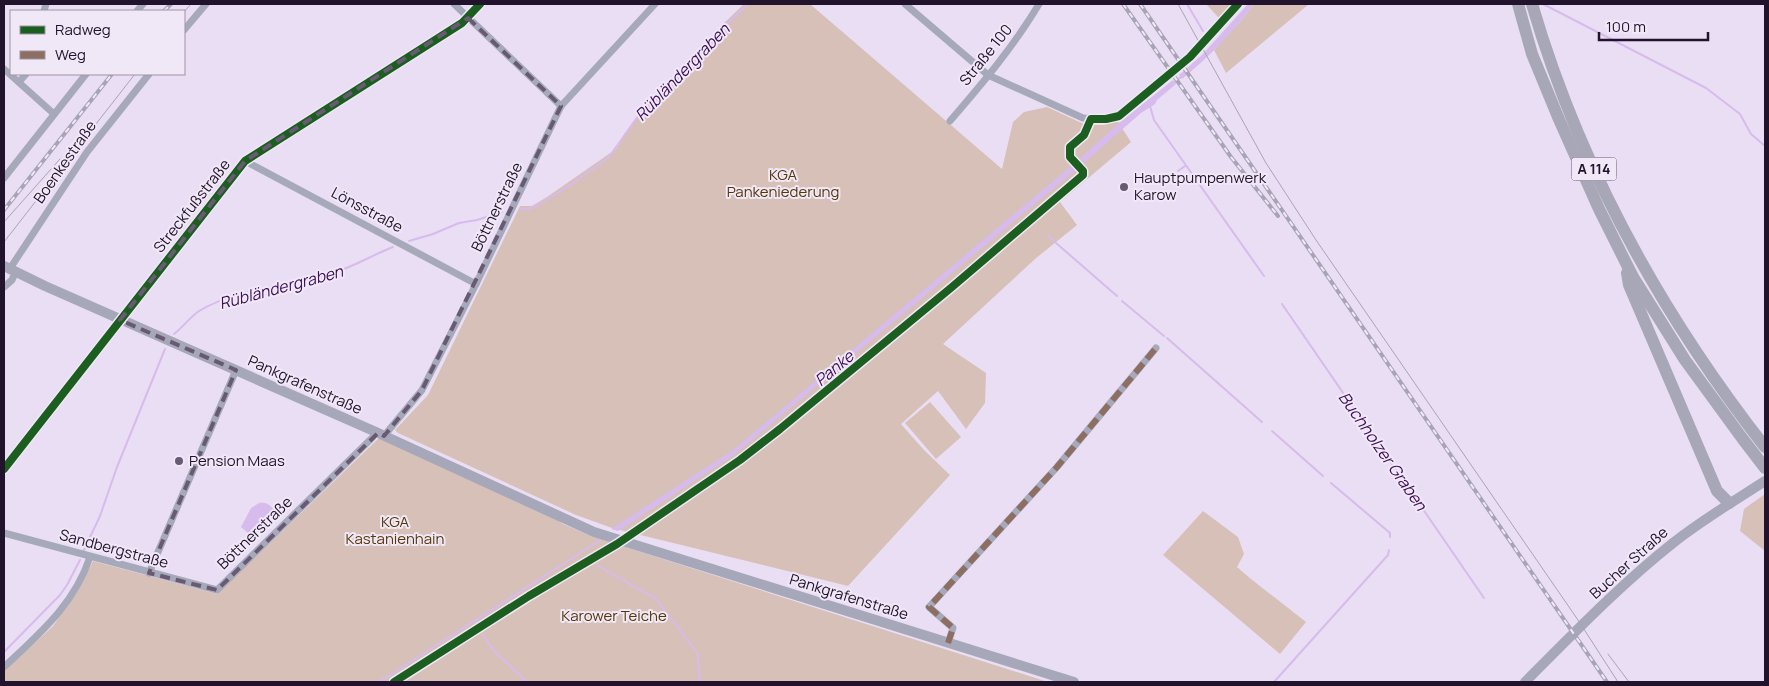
<svg xmlns="http://www.w3.org/2000/svg" width="1769" height="686" font-family="Manrope,sans-serif">
  <style>
    .green { fill: #d6c0b8 }
    .water { fill: #d7bbed }
    .lines { fill: none; stroke-linecap: round; stroke-linejoin: round }
    .stream { stroke: #d7bbed; stroke-width: 2 }
    .street { stroke: #a6a9b9; stroke-width: 7 }
    .secondary { stroke: #a6a8ba; stroke-width: 10 }
    .highway { stroke: #a8a7b8; stroke-width: 12 }
    .tram { stroke: #a8a4b5; stroke-width: 1 }
    .rail-casing { stroke: #a8a4b5; stroke-width: 4 }
    .rail { stroke: #f0e8f7; stroke-width: 2; stroke-dasharray: 5.5; stroke-linecap: butt }
    .quiet { stroke: #8d6e63; stroke-width: 6; stroke-dasharray: 12 6; stroke-linecap: butt }
    .cycleway-casing { stroke: #f0e8f7; stroke-width: 11 }
    .cycleway { stroke: #1b5e20; stroke-width: 8 }
    .marked { fill: none; stroke: #685a73; stroke-width: 4; stroke-dasharray: 10 6; stroke-linejoin: round }
    .poi-dot { fill: #685a73; stroke: #f0e8f7; stroke-width: 2 }
    .labels { text-anchor: middle; stroke-width: 4; stroke-linejoin: round; paint-order: stroke }
    .shield { fill: #f0e8f7; stroke: #60536a; stroke-width: 1 }
    .shield-label { font-size: 14px; font-weight: bold; fill: #22132d }
    .street-label { font-size: 15px; fill: #22132d; stroke: #f0e8f7 }
    .park-label { font-size: 15px; fill: #573707; stroke: #f0e8f7 }
    .poi-label { font-size: 15px; fill: #22132d; stroke: #f0e8f7; text-anchor: start }
    .water-label { font-size: 16px; font-style: italic; fill: #3c0c56; stroke: #f0e8f7 }
  </style>
  <rect width="100%" height="100%" fill="#eadef4"/>
  <g class="green">
    <polygon points="744,4 810,4 1002,169 1013,122 1024,112 1047,107 1086,125 1103,125 1117,120 1131,142 1060,202 1077,225 1035,259 943,344 986,373 985,403 966,429 938,391 901,424 924,450 950,475 848,586 612,528 576,515 398,433 395,430 428,395 520,206 532,206 547,197 616,149 640,112 710,42 720,27"/>
    <polygon points="1206,4 1231,4 1220,19"/>
    <polygon points="1254,4 1309,4 1226,73 1214,50 1239,23"/>
    <polygon points="930,402 961,437 936,459 905,423"/>
    <polygon points="379,438 552,516 563,524 591,536 1048,682 4,682 4,671 53,626 79,589 93,561 217,594"/>
    <polygon points="1765,494 1765,551 1740,531 1744,509"/>
    <polygon points="1203,511 1238,537 1244,554 1237,567 1251,579 1306,622 1280,654 1163,555"/>
  </g>
  <g class="water">
    <path d="M1248 4H1254C1233 32 1209 57 1182 79L1179 75 1202 55Z"/>
    <polygon points="1173,80 1176,84 1157,100 1155,104 1141,113 1078,168 734,455 618,531 611,529 733,450 1077,161 1119,123"/>
    <path d="M259 503C268 502 271 506 276 513V518L255 536 249 534 241 527 251 508Z"/>
  </g>
  <g class="lines">
    <g class="stream">
      <polyline points="1187,4 1203,31"/>
      <polyline points="1543,4 1706,88 1740,114 1751,134 1765,146"/>
      <polyline points="1174,83 1182,76"/>
      <polyline points="1150,106 1154,120 1264,276"/>
      <polyline points="1178,171 1185,166"/>
      <polyline points="521,209 532,208 538,205 572,184 609,157 643,109 711,43 721,29 748,4"/>
      <polyline points="1048,236 1117,296"/>
      <polyline points="409,241 433,234 459,223 477,220 502,212"/>
      <polyline points="1122,301 1164,336"/>
      <polyline points="1282,304 1484,598"/>
      <path d="M174 334C183 327 189 318 199 311 237 288 285 288 327 275 352 268 370 256 393 247"/>
      <polyline points="1167,338 1262,422"/>
      <polyline points="1272,431 1323,476"/>
      <polyline points="1331,483 1390,533 1390,537"/>
      <polyline points="83,552 100,516 117,467 165,349"/>
      <polyline points="597,565 656,599 698,654 699,677 702,682"/>
      <polyline points="476,621 479,628"/>
      <polyline points="483,635 494,651 527,682"/>
      <polyline points="4,652 60,595 67,585 80,560"/>
      <polyline points="379,682 602,539"/>
      <polyline points="1274,682 1388,555 1389,550"/>
    </g>
    <g class="street">
      <polyline points="454,4 561,106"/>
      <polyline points="905,4 988,75 1083,118 1106,119 1119,116 1165,79 1208,38 1238,4"/>
      <polyline points="44,11 46,4"/>
      <polyline points="137,11 143,4"/>
      <polyline points="184,30 206,4"/>
      <polyline points="4,69 54,114"/>
      <polyline points="19,82 26,74"/>
      <path d="M950 121C982 84 1014 46 1039 4"/>
      <polyline points="245,161 476,284"/>
      <polyline points="4,178 86,74"/>
      <polyline points="9,270 87,152 149,74"/>
      <polyline points="4,287 12,280 15,273"/>
      <polyline points="384,436 422,390 476,284 561,106 655,4"/>
      <polyline points="4,469 245,161 462,23 480,4"/>
      <polyline points="4,533 217,590 372,438 376,432"/>
      <polyline points="149,573 236,370"/>
      <polyline points="948,643 953,628 929,607 1057,467 1156,348"/>
      <path d="M4 667C39 634 74 605 90 557"/>
    </g>
    <g class="secondary">
      <polyline points="4,266 45,286 376,432 594,532 1074,682"/>
      <path d="M1525 682C1573 634 1620 585 1673 543 1702 520 1734 501 1765 481"/>
    </g>
    <g class="highway">
      <polyline points="1518,4 1532,54 1558,117 1599,209 1633,277 1685,360 1742,438 1765,468"/>
      <path d="M1532 4C1579 165 1662 315 1765 447"/>
      <polyline points="1627,273 1629,285 1717,491 1729,503"/>
    </g>
    <g class="tram">
      <polyline points="1178,4 1266,163 1316,240 1578,620 1618,682"/>
      <polyline points="184,12 191,4"/>
      <polyline points="4,222 60,159"/>
      <polyline points="4,242 135,74"/>
      <polyline points="1608,654 1629,682"/>
    </g>
    <g class="rail-casing">
      <g id="rail">
        <polyline points="1123,4 1231,157 1278,216"/>
        <polyline points="1140,4 1607,682"/>
        <polyline points="164,11 171,4"/>
        <polyline points="4,210 112,74"/>
      </g>
    </g>
    <use href="#rail" class="rail"/>
    <polyline class="quiet" points="948,643 953,628 929,607 1057,467 1156,348"/>
    <g class="cycleway-casing">
      <g id="cycleway">
        <polyline points="4,469 245,161 462,23 480,4"/>
        <polyline points="394,682 529,596 617,544 740,460 780,429 952,287 1083,175 1083,171 1070,157 1070,147 1084,135 1091,119 1106,119 1119,116 1190,57 1238,4"/>
      </g>
    </g>
    <use href="#cycleway" class="cycleway"/>
  </g>
  <path class="marked" d="M468 18 561 106 422 390 384 436 378 433 217 590 149 573 236 370 120 320 245 161Z"/>
  <g class="poi-dot">
    <circle cx="1124" cy="187" r="5"/>
    <circle cx="179" cy="461" r="5"/>
  </g>
  <g class="labels">
    <rect class="shield" x="1571.5" y="157.5" width="45" height="23" rx="4"/>
    <g class="shield-label">
      <text x="1594" y="174">A 114</text>
    </g>
    <g class="street-label">
      <text transform="translate(986 55) rotate(-51)" y="5">Straße 100</text>
      <text transform="translate(65 162) rotate(-55)" y="5">Boenkestraße</text>
      <text transform="translate(192 206) rotate(-52)" y="5">Streckfußstraße</text>
      <text transform="translate(497 207) rotate(-64)" y="5">Böttnerstraße</text>
      <text transform="translate(367 210) rotate(28)" y="5">Lönsstraße</text>
      <text transform="translate(305 385) rotate(24)" y="5">Pankgrafenstraße</text>
      <text transform="translate(255 533) rotate(-44)" y="5">Böttnerstraße</text>
      <text transform="translate(114 549) rotate(15)" y="5">Sandbergstraße</text>
      <text transform="translate(1629 563) rotate(-42)" y="5">Bucher Straße</text>
      <text transform="translate(849 597) rotate(17)" y="5">Pankgrafenstraße</text>
    </g>
    <g class="park-label">
      <text x="783" y="180">KGA<tspan x="783" dy="17">Pankeniederung</tspan></text>
      <text x="395" y="527">KGA<tspan x="395" dy="17">Kastanienhain</tspan></text>
      <text x="614" y="621">Karower Teiche</text>
    </g>
    <g class="poi-label">
      <text x="1134" y="183">Hauptpumpenwerk<tspan x="1134" dy="17">Karow</tspan></text>
      <text x="189" y="466">Pension Maas</text>
    </g>
    <g class="water-label">
      <text transform="translate(682 72) rotate(-46)" y="6">Rübländergraben</text>
      <text transform="translate(281 287) rotate(-15)" y="6">Rübländergraben</text>
      <text transform="translate(834 368) rotate(-40)" y="6">Panke</text>
      <text transform="translate(1383 451) rotate(55)" y="6">Buchholzer Graben</text>
    </g>
  </g>
  <rect width="1769" height="686" fill="none" stroke="#22132d" stroke-width="10"/>
  <rect x="10" y="10" width="175" height="65" fill="#f0e8f7" stroke="#9e93a6"/>
  <rect x="20" y="26" width="25" height="8" fill="#1b5e20" stroke="#9e93a6"/>
  <text x="55" y="35" font-size="15" fill="#22132d">Radweg</text>
  <rect x="20" y="51" width="25" height="8" fill="#8d6e63" stroke="#9e93a6"/>
  <text x="55" y="60" font-size="15" fill="#22132d">Weg</text>
  <path d="M1599 32v8h109v-8" fill="none" stroke="#22132d" stroke-width="2.5"/>
  <text x="1606" y="32" font-size="15" fill="#22132d" stroke="#f0e8f7" stroke-width="4" paint-order="stroke">100 m</text>
</svg>
